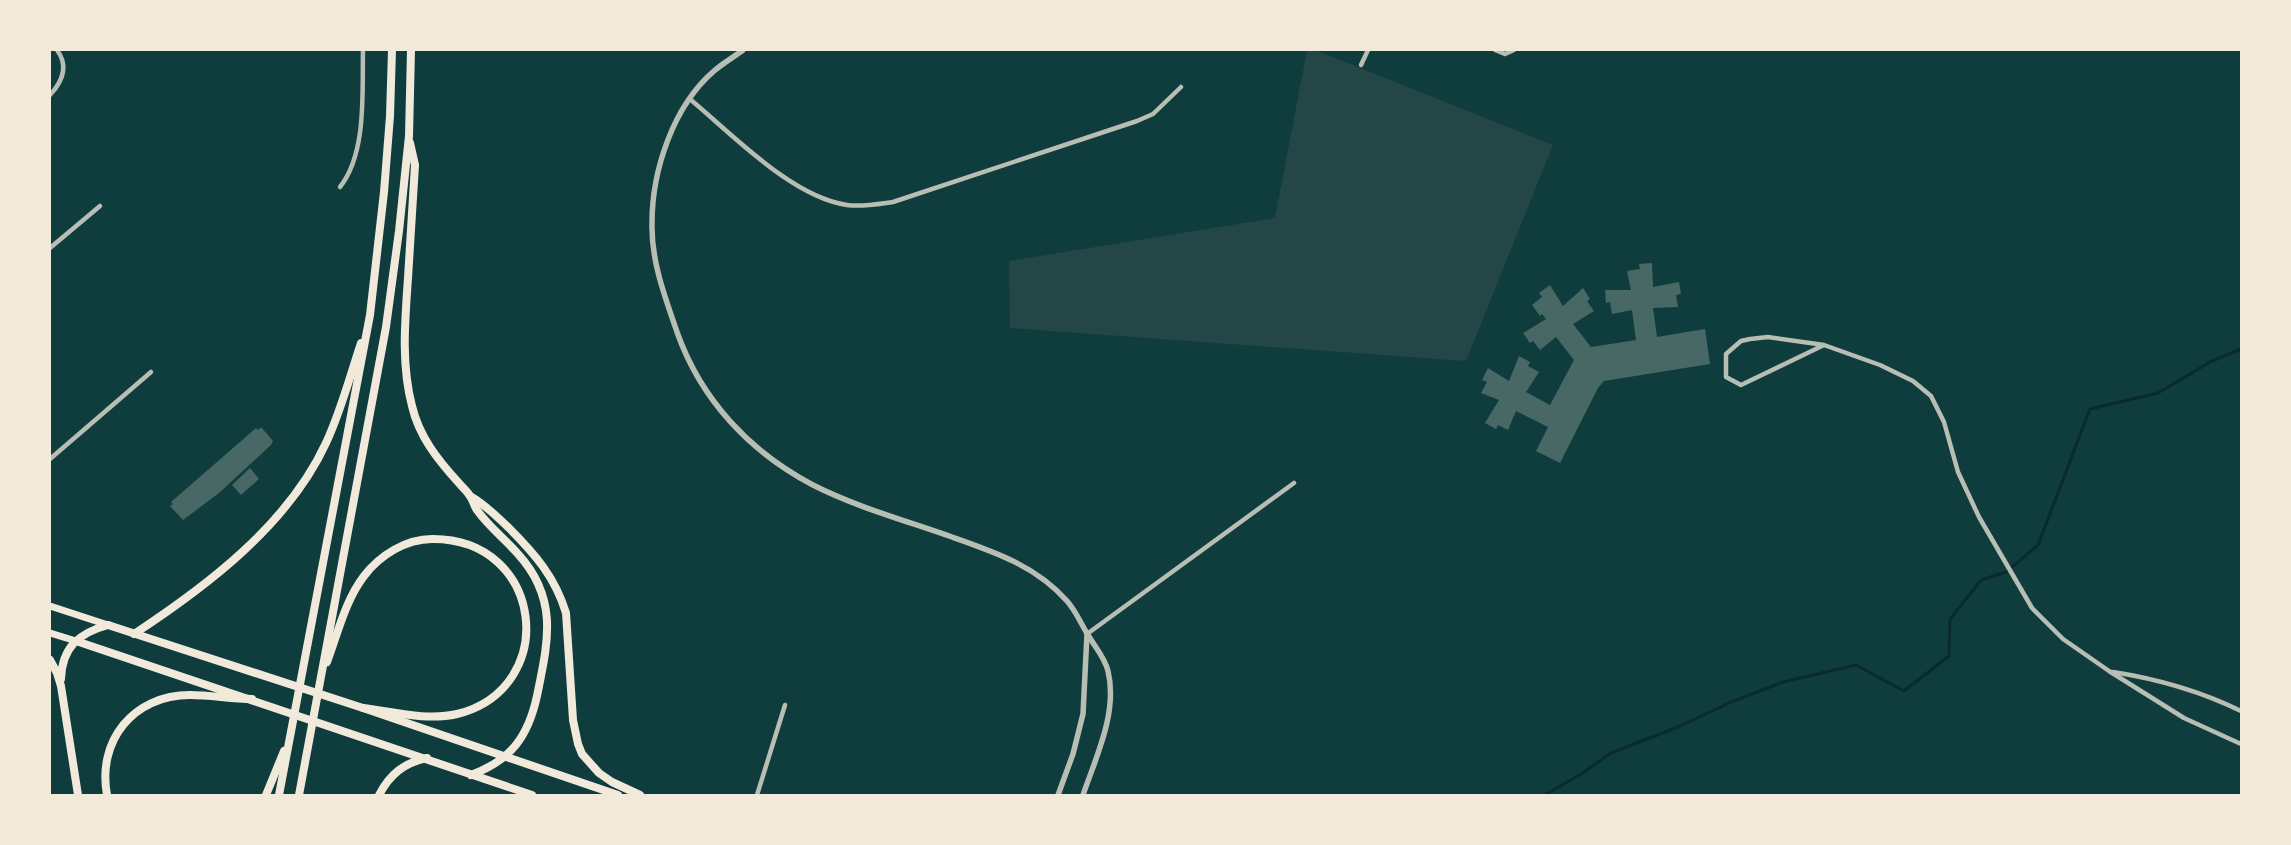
<svg xmlns="http://www.w3.org/2000/svg" width="2291" height="845" font-family="Arial,sans-serif">
  <style>
    .green { fill: #244646 }
    .lines { fill: none; stroke-linecap: round; stroke-linejoin: round }
    .stream { stroke: #0a2a2b; stroke-width: 3 }
    .building { fill: #486865 }
    .minor { stroke: #b8beb3; stroke-width: 4.5 }
    .tertiary { stroke: #b8beb3; stroke-width: 5.5 }
    .primary { stroke: #f1e9da; stroke-width: 7 }
    .trunk { stroke: #f1e9da; stroke-width: 8 }
    .motorway { stroke: #f1e9da; stroke-width: 8 }
  </style>
  <rect width="100%" height="100%" fill="#0f3d3e"/>
  <polygon class="green" points="1307,50 1315,50 1553,145 1466,361 1010,328 1009,261 1275,218"/>
  <g class="lines">
    <polyline class="stream" points="1545,795 1581,774 1611,753 1678,727 1729,703 1783,682 1856,665 1904,691 1949,656 1950,619 1981,580 2006,572 2038,545 2090,409 2158,393 2210,362 2241,349"/>
  </g>
  <g class="building">
    <polygon points="1652,263 1653,287 1679,282 1681,294 1676,295 1678,307 1653,308 1657,337 1705,329 1710,364 1604,381 1598,388 1560,463 1536,451 1548,427 1516,411 1508,430 1498,425 1496,429 1485,423 1499,400 1481,393 1487,382 1482,380 1488,368 1509,381 1519,356 1530,362 1528,366 1539,372 1526,392 1550,405 1574,360 1556,337 1540,350 1533,341 1530,343 1523,333 1546,319 1542,314 1540,316 1532,305 1542,297 1539,293 1550,285 1563,306 1583,288 1590,299 1587,301 1594,311 1573,324 1591,347 1636,340 1632,310 1612,314 1610,302 1606,303 1605,290 1631,290 1627,271 1640,269 1639,264"/>
    <polygon points="261,427 273,441 271,445 219,493 183,520 170,506 173,504 171,502 256,428 258,430"/>
    <polygon points="250,468 259,479 241,495 232,485"/>
  </g>
  <g class="lines">
    <g class="minor">
      <polyline points="1495,50 1505,54 1514,50"/>
      <polyline points="1361,65 1368,50"/>
      <path d="M50 95C62 82 69 66 57 50"/>
      <path d="M691 100C733 135 792 197 847 205 862 207 878 204 893 202L1137 121 1153 114 1181 87"/>
      <path d="M340 187C367 153 362 92 363 50"/>
      <polyline points="50,248 100,206"/>
      <polyline points="1824,345 1741,385 1726,377 1726,354 1741,341 1750,339 1768,337 1824,345 1880,365 1913,381 1931,396 1944,422 1958,472 1979,517 2032,608 2063,639 2109,671 2184,718 2241,744"/>
      <polyline points="50,459 151,372"/>
      <polyline points="1087,634 1294,483"/>
      <path d="M2113 672C2158 679 2200 691 2241 711"/>
      <polyline points="757,795 785,705"/>
    </g>
    <g class="tertiary">
      <path d="M743 50C734 57 723 63 714 71 673 106 652 171 652 223 651 261 665 297 677 332 701 400 750 452 813 485 856 507 907 521 952 537 995 552 1036 566 1067 601 1076 611 1081 624 1088 635 1095 647 1105 658 1108 671 1118 712 1096 757 1083 795"/>
      <polyline points="1058,795 1073,754 1083,714 1087,634"/>
    </g>
    <g class="primary">
      <polyline points="50,606 108,625"/>
      <polyline points="50,633 76,641"/>
    </g>
    <g class="trunk">
      <polyline points="108,625 363,708 618,795"/>
      <polyline points="76,641 532,795"/>
    </g>
    <g class="motorway">
      <path d="M410 143 415 165C413 203 410 240 408 278 405 321 401 364 412 406 419 436 437 459 458 482 462 487 467 491 470 496 473 500 474 506 477 510 488 526 505 539 518 554 559 599 548 642 537 696 528 737 511 760 471 775"/>
      <path d="M470 496C486 505 496 516 509 528 535 554 555 577 566 613L573 720 578 744 582 754 599 773 612 782 640 795"/>
      <path d="M134 634C207 586 288 525 326 443 341 411 350 376 361 343"/>
      <polyline points="50,660 57,673 61,686 78,795"/>
      <path d="M327 662C338 633 345 601 364 576 380 555 406 539 432 539 544 538 561 688 457 714 427 721 394 712 363 708"/>
      <path d="M61 679C62 647 79 633 108 625"/>
      <path d="M107 795C97 741 133 695 190 695 211 695 231 699 252 699"/>
      <polyline points="266,795 284,751"/>
      <polyline points="279,795 370,315 384,192 390,116 392,50"/>
      <polyline points="299,795 386,327 399,231 409,136 411,50"/>
      <path d="M379 795C390 774 404 763 427 758"/>
    </g>
  </g>
  <rect width="2291" height="845" fill="none" stroke="#f1e9da" stroke-width="102"/>
</svg>
